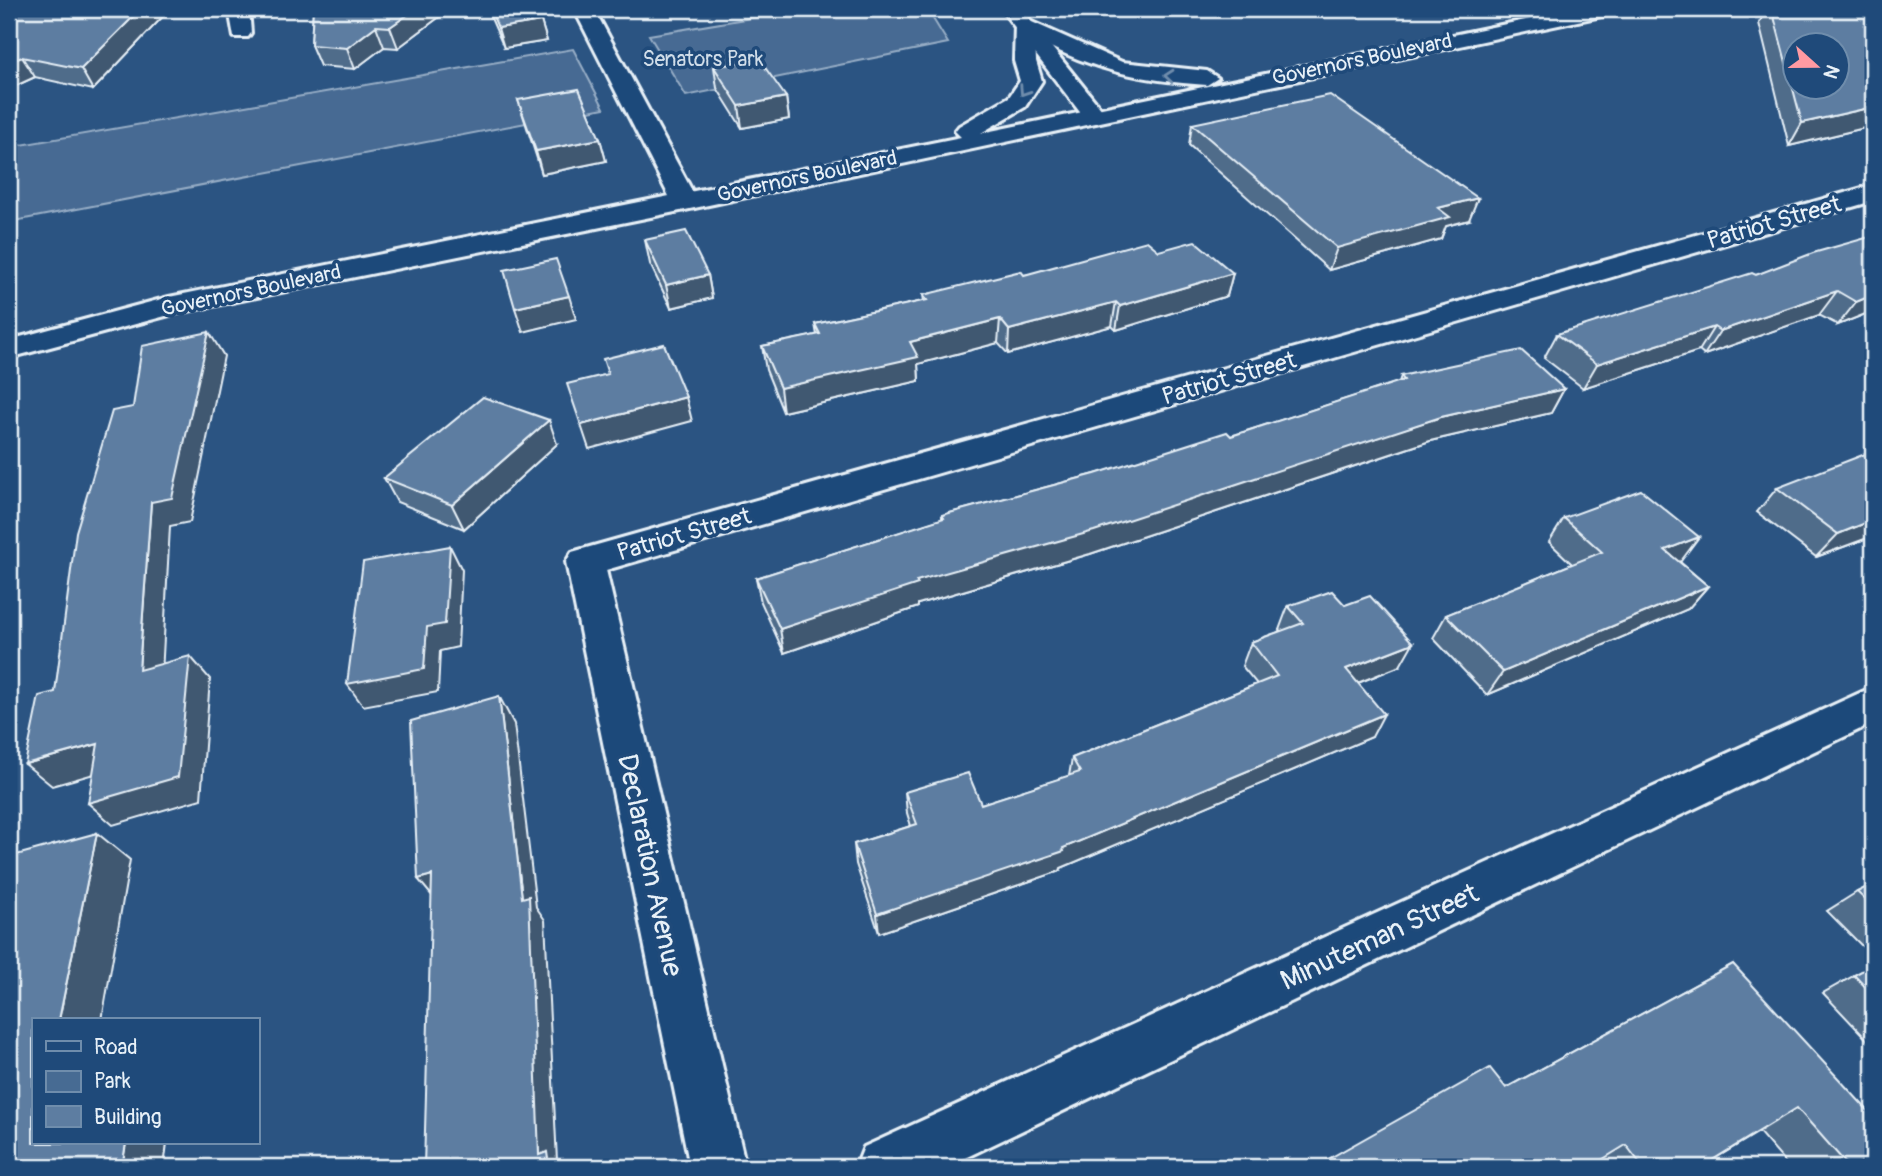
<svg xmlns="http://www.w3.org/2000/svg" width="1882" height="1176" font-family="Pangolin,sans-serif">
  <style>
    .green { fill: #476b93; stroke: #98aec6; stroke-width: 2 }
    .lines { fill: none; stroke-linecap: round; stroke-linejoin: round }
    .minor-casing { stroke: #e8f1f8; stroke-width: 6 }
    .tertiary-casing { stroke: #e8f1f8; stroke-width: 6 }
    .secondary-casing { stroke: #e8f1f8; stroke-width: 6 }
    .minor { fill: #1f4a7a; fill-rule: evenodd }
    .tertiary { fill: #1f4a7a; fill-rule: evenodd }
    .secondary { fill: #1f4a7a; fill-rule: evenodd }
    .wall { fill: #506c8a; stroke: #e8f1f8; stroke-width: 2 }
    .shaded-wall { fill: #415871; stroke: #e8f1f8; stroke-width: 2 }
    .building { fill: #5d7da1; stroke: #e8f1f8; stroke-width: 2; fill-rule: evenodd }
    .oneway { stroke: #6f8dac }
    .labels { text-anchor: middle; stroke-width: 7; stroke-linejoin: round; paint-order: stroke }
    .far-park-label { font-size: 21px; fill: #d0dde9; stroke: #1f4a7a }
    .far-street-label { font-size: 21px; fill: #e8f1f8; stroke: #1f4a7a }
    .street-label { font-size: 24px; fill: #e8f1f8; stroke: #1f4a7a }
    .near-street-label { font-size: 28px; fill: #e8f1f8; stroke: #1f4a7a }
  </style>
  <rect width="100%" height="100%" fill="#2b5482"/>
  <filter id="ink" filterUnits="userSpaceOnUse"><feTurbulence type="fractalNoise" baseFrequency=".0143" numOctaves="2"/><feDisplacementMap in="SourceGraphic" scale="14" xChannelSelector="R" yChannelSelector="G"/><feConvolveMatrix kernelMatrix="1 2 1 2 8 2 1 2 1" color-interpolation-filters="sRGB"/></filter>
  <g filter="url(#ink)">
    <g class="green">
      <polygon points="804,9 927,9 948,43 686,96 649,35"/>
      <polygon points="573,49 604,108 9,222 9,147"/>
    </g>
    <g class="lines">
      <g class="minor-casing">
        <g id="minor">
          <polygon points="229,9 249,9 251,33 248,37 234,37"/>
          <polygon points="574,9 594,9 698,202 694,208 676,208 672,202"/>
          <polygon points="1873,185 1873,201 606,570 746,1167 690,1167 566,562 572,552"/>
          <polygon points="1873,687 1873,723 946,1167 856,1167 864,1147"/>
        </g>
      </g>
      <g class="tertiary-casing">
        <polygon id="tertiary" points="1001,9 1021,9 1102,110 1106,115 1102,120 1086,120"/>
      </g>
      <g class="secondary-casing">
        <path id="secondary" d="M1578 9H1616L1606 15 685 210 173 314 9 358V340L169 297 961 137 955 131 959 126 1009 97 1020 81 1014 61 1015 25 1025 19 1122 62 1207 71 1218 78 1207 85C1140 80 1095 71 1035 39L1036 61 1042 81 1025 107 981 133Z"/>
      </g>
      <use href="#minor" class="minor"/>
      <use href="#tertiary" class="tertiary"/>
      <use href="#secondary" class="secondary"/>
    </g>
    <g class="wall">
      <polygon points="9,9 170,9 93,90 35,77 9,89"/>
      <polygon points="313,9 450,9 398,48 384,47 355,69 320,66 311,45"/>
      <polygon points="487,9 535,9 541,21 547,41 504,48"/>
      <polygon points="1767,9 1873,9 1873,126 1789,146 1759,23"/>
      <polygon points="714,67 786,97 789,119 742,128 717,88"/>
      <polygon points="518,100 600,139 606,161 542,174"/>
      <polygon points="1192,124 1469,220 1446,226 1441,239 1329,270 1189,145"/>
      <polygon points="1873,236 1873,311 1838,325 1819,315 1704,355 1699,351 1583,388 1544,358 1557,334 1756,275"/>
      <polygon points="645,240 708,275 712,298 671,308 650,264"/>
      <polygon points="1159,251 1233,273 1227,296 1116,330 1112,326 1008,354 998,343 918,364 919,381 783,412 766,370 762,346 817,335 815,324 924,301 923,295 1024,275"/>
      <polygon points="1401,376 1564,389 1551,413 1430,441 1090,554 918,604 918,607 784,653 761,602 756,578 942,519 942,515 1095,474 1231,436 1399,382"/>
      <polygon points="557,444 464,529 397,502 384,478"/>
      <polygon points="1777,488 1873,536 1816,557 1757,512"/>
      <polygon points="1564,518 1681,561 1679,561 1708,586 1688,609 1487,695 1433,638 1446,615 1572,564 1549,542"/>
      <polygon points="1288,606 1400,666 1358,683 1372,737 1061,868 1060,871 879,933 856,864 854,844 911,826 907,813 905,792 981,804 1069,776 1072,758 1257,684 1242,666 1251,642 1281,631 1279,630"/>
      <polygon points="1873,884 1873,957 1827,911 1857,892"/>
      <polygon points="1733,964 1853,1167 1789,1167 1759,1132 1701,1167 1595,1167 1593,1165 1590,1167 1317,1167 1323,1162 1506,1088"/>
      <polygon points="1873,965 1873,1046 1823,993"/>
    </g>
    <g class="shaded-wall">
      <polygon points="141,9 170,9 93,90 81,69"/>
      <polygon points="416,9 450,9 398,48 390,27"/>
      <polygon points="541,21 547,41 504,48 498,28"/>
      <polygon points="376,26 384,47 355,69 347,48"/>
      <polygon points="22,57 35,77 9,89 9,62"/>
      <polygon points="786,97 789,119 742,128 739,106"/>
      <polygon points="1873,107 1873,126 1789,146 1802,123"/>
      <polygon points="600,139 606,161 542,174 536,151"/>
      <polygon points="1478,198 1469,220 1446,226 1441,239 1329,270 1337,248 1438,208"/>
      <polygon points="1233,273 1227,296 1116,330 1120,306"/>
      <polygon points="708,275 712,298 671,308 666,285"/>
      <polygon points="1837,291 1819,315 1704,355 1720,331"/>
      <polygon points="1873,295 1873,311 1838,325 1856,302"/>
      <polygon points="569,296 576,319 523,332 515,308"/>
      <polygon points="1116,302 1112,326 1008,354 1009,330"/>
      <polygon points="1000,319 998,343 918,364 919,381 783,412 780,388 910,342"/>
      <polygon points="1714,327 1699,351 1583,388 1597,364"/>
      <polygon points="209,332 224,356 190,522 170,526 161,693 139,670 151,502"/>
      <polygon points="1564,389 1551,413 1430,441 1090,554 918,604 918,607 784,653 780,629 916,581 1441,417"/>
      <polygon points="686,397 692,421 589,449 581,425"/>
      <polygon points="549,420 557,444 464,529 452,505"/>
      <polygon points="1873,520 1873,536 1816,557 1838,534"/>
      <polygon points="1699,537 1681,561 1647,574 1665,550"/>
      <polygon points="450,546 462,570 458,647 440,651 438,692 363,706 347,684 427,627"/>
      <polygon points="1708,586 1688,609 1487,695 1503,672"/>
      <polygon points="1413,643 1400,666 1335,692 1346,669"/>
      <polygon points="190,656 210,679 201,799 113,825 88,803"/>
      <polygon points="499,696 514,724 536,907 545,920 557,1161 564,1167 549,1167 539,1155 522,898"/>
      <polygon points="1384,714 1372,737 1061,868 1060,871 879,933 877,914 1063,848"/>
      <polygon points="98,744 122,766 52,786 25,764"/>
      <polygon points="97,833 130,860 102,1020 59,1020"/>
      <polygon points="432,875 438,903 418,879"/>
      <polygon points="126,1143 167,1143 164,1167 122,1167"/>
    </g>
    <g class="building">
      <polygon points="9,9 141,9 81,69 22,57 9,62"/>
      <polygon points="313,9 416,9 390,27 376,26 347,48 311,45"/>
      <polygon points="490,9 535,9 541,21 498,28"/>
      <path d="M1772 9H1873V107L1802 123ZM1795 46H1837V88H1795Z"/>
      <polygon points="759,59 786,97 739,106 714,67"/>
      <polygon points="579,89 600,139 536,151 518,100"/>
      <polygon points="1330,95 1478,198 1438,208 1450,217 1337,248 1192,124"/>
      <polygon points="686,231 708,275 666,285 645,240"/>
      <polygon points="1873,236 1873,295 1856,302 1837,291 1720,331 1714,327 1597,364 1557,334 1752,273 1756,275 1813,253"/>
      <polygon points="1147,241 1159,251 1195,241 1233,273 1120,306 1116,302 1009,330 1000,319 910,342 918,357 780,388 762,346 820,334 815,324 927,300 923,295 1021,271 1024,275"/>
      <polygon points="556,259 569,296 515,308 504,270"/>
      <polygon points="209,332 172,498 151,502 139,670 190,656 178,777 88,803 98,744 25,764 39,696 55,692 76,532 112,411 133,407 142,346"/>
      <polygon points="664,344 686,397 581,425 567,384 608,374 603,359"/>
      <polygon points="1521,350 1564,389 1441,417 1094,531 916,581 918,584 780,629 756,578 944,518 942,515 1095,474 1227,432 1231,436 1404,380 1401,376"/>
      <polygon points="483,397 549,420 452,505 384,478"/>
      <polygon points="1873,451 1873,520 1838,534 1777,488"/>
      <polygon points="1641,490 1699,537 1665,550 1708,586 1503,672 1446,615 1602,552 1564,518"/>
      <polygon points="450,546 445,624 427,627 424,669 347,684 363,562"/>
      <polygon points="1332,591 1345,605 1370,596 1413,643 1346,669 1384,714 1063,848 1064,851 877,914 854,844 917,824 905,792 968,773 981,804 1080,772 1072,758 1277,676 1251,642 1303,623 1288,606"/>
      <polygon points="499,696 522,898 529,896 539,1155 547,1152 549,1167 424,1167 432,875 418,879 411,721"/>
      <polygon points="97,833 59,1020 33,1020 33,1143 126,1143 122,1167 9,1167 9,857"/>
      <polygon points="1873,884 1873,907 1857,892"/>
      <polygon points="1733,964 1873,1116 1873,1155 1853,1167 1849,1167 1797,1108 1701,1167 1643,1167 1626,1145 1590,1167 1327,1167 1323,1162 1490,1068 1506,1088"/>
      <polygon points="1873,965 1873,995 1854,975"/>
    </g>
    <defs><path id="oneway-chevron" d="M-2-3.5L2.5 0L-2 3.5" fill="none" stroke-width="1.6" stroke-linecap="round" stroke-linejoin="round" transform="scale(1.75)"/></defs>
    <g class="oneway">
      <use href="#oneway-chevron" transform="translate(1169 76) rotate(-175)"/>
      <use href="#oneway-chevron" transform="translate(1024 91) rotate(123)"/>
    </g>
  </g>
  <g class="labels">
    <g class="far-park-label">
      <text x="703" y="66">Senators Park</text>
    </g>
    <g class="far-street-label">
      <text transform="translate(1362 59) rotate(-12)" y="7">Governors Boulevard</text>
      <text transform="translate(807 176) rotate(-12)" y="7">Governors Boulevard</text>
      <text transform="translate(251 290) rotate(-12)" y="7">Governors Boulevard</text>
    </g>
    <g class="street-label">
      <text transform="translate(1774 222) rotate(-16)" y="8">Patriot Street</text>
      <text transform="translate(1229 378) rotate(-16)" y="8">Patriot Street</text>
      <text transform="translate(684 534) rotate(-16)" y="8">Patriot Street</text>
    </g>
    <g class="near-street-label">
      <text transform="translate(651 865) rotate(78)" y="10">Declaration Avenue</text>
      <text transform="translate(1379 936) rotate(-25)" y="10">Minuteman Street</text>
    </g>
  </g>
  <rect width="1882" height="1176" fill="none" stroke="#1f4a7a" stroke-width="35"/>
  <rect x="18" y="18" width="1847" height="1141" fill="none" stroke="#e8f1f8" stroke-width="2.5" filter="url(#ink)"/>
  <rect x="32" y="1018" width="228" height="126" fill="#1f4a7a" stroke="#6f8dac" stroke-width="2"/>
  <rect x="46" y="1041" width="35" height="10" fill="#1f4a7a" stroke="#6f8dac" stroke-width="2"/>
  <text x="94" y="1054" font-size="21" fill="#e8f1f8">Road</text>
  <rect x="46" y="1071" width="35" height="21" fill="#476b93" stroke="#6f8dac" stroke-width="2"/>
  <text x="94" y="1088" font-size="21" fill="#e8f1f8">Park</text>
  <rect x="46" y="1106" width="35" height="21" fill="#5d7da1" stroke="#6f8dac" stroke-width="2"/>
  <text x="94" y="1124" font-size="21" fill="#e8f1f8">Building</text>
  <g transform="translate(1816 66) rotate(111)"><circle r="33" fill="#1f4a7a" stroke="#6f8dac" stroke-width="2"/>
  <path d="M0-5L12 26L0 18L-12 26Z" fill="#ff9aa2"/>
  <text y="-10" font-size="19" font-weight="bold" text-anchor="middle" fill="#e8f1f8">N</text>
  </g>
</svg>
